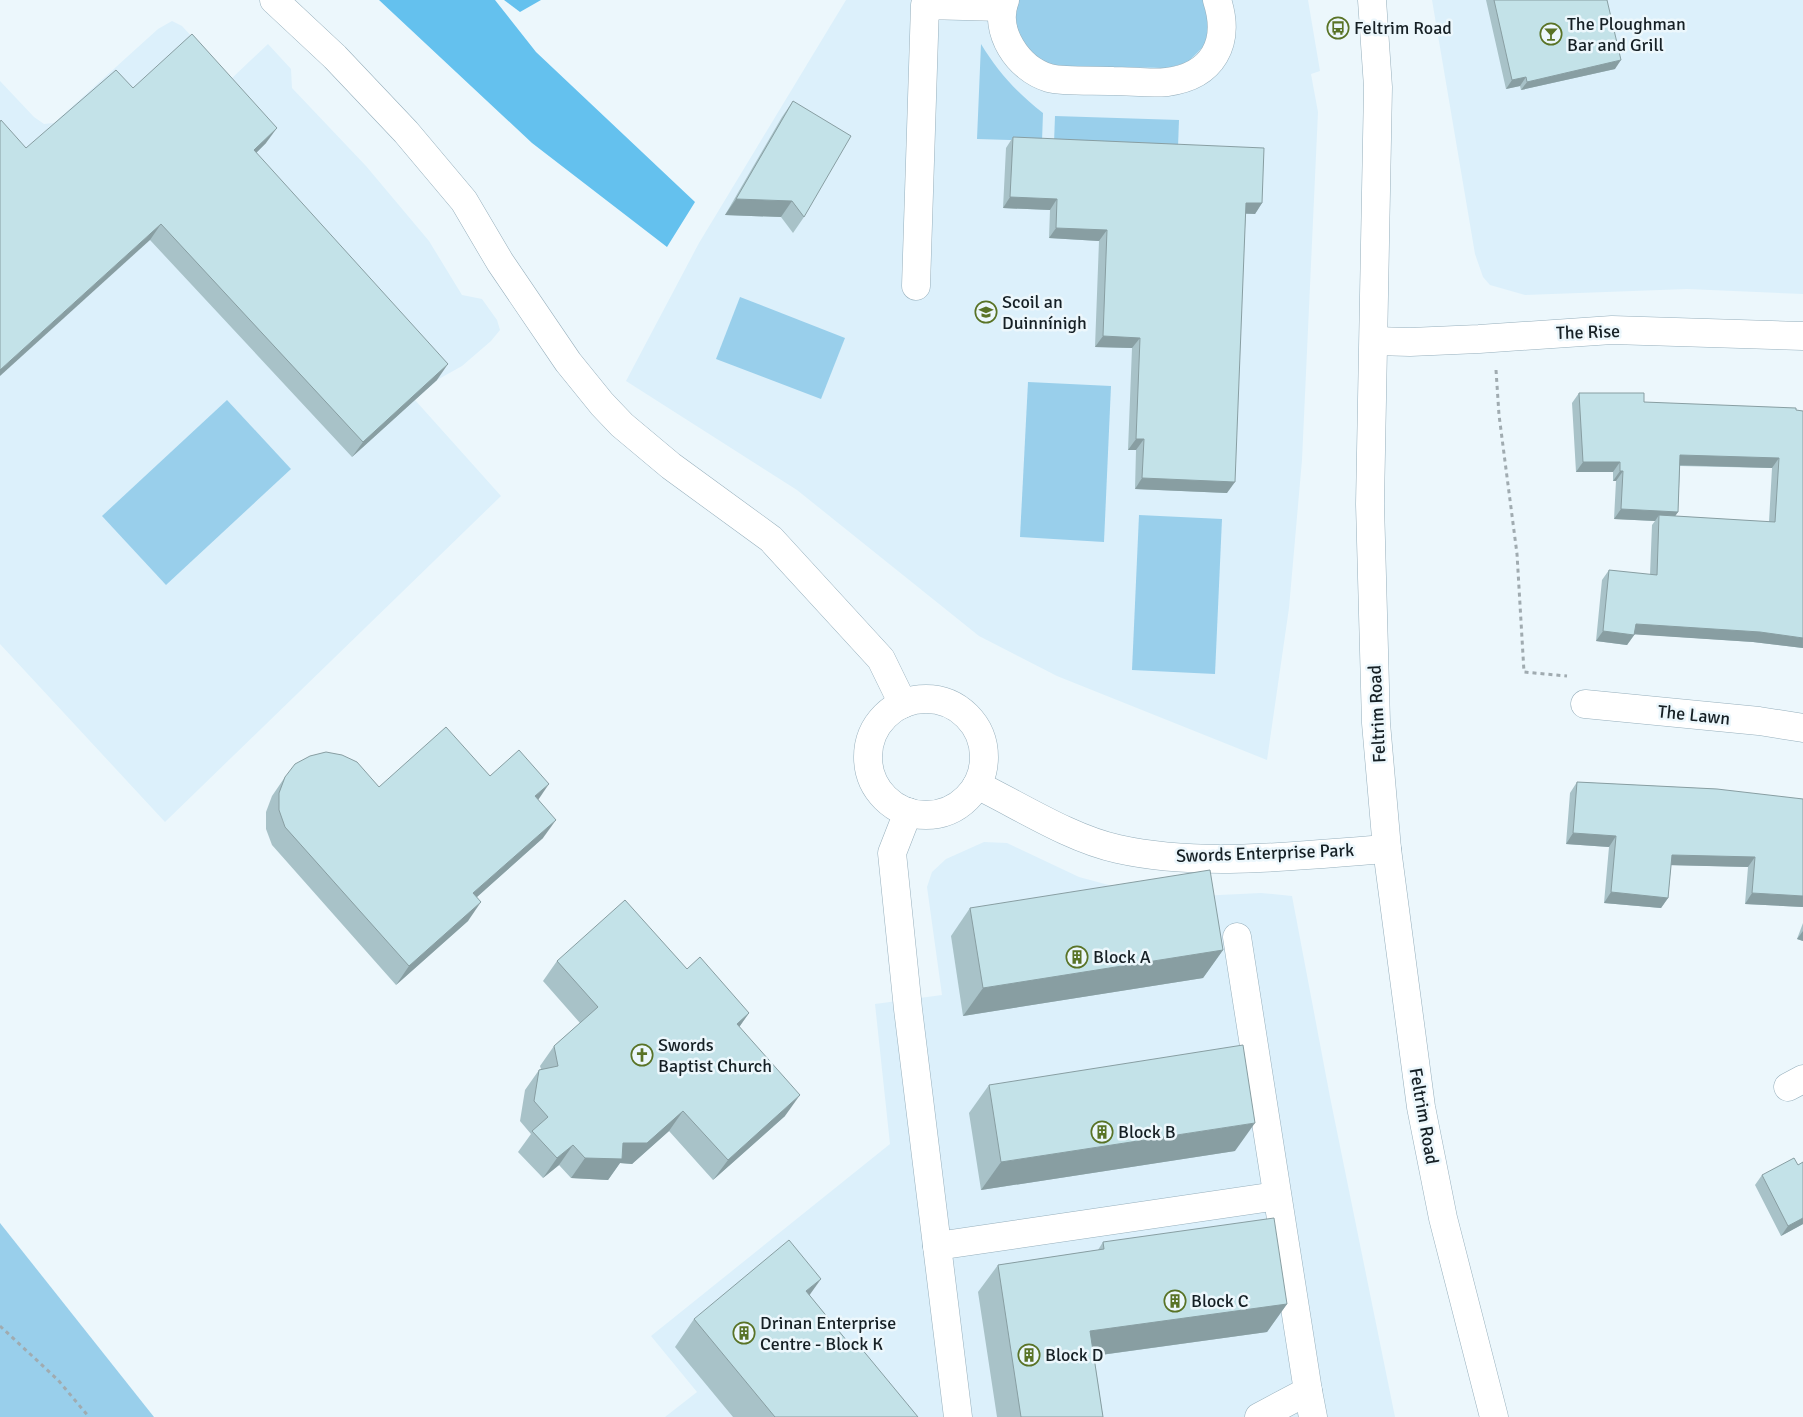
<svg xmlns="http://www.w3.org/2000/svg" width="1803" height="1417" font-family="Signika,sans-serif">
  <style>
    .built { fill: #dcf0fb }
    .green { fill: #99cfeb }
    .forest { fill: #64c1ee }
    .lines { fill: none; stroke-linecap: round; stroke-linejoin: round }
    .minor-casing { stroke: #96afbc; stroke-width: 29 }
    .path { stroke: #a0abb0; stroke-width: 3; stroke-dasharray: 4 4; stroke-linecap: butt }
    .minor { stroke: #fff; stroke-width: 28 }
    .wall { fill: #a8c2c8; fill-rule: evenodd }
    .shaded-wall { fill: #889ea2 }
    .building { fill: #c3e2e8; stroke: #889ea2 }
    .labels { text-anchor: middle; stroke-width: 5; stroke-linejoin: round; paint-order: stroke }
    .poi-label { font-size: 18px; fill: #162025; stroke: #ecf7fc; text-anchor: start }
    .street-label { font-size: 18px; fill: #162025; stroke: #ecf7fc }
  </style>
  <rect width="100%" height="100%" fill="#ecf7fc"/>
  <g class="built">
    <polygon points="846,0 1308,0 1320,71 1311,74 1318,112 1302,460 1289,608 1267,760 1057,676 979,636 797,490 626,381 699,243"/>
    <polygon points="1432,0 1803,0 1803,294 1687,289 1525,295 1490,285 1483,277 1475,254"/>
    <polygon points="172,21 182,26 231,79 268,44 291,69 292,88 366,166 429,241 462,295 482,299 497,320 500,330 491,341 462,366 437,380 415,400 501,496 165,822 0,644 0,81 34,117 44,124 54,123 158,29"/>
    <polygon points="984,842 1007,843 1079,877 1157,898 1261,893 1292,896 1330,1097 1395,1417 665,1417 697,1392 651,1336 890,1144 875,1004 942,995 927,887 932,872 946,859"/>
  </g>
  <g class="green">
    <polygon points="1019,0 1203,0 1212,27 1203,47 1188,62 1168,68 1052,66 1033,58 1022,44 1014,24 1015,7"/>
    <path d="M981 44C998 72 1017 93 1043 113L1042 141 977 139Z"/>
    <polygon points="1055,116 1179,120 1178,147 1054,143"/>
    <polygon points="740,297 845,338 821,399 716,359"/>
    <polygon points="1028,382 1111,386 1104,542 1020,537"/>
    <polygon points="227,400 291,469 166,585 102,516"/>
    <polygon points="1139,515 1222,519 1215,674 1132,670"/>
    <polygon points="0,1223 154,1417 0,1417"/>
  </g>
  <g class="forest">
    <polygon points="379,0 495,0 536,52 695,202 667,247 532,143"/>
    <polygon points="504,0 541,0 520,12"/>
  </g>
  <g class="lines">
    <g class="minor-casing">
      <g id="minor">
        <polyline points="274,0 335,57 406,132 464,201 500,262 568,362 602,404 622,425 671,466 771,539 881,659 903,704"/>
        <path d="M1005 0C993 31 1018 69 1049 78 1064 82 1096 80 1113 81 1131 81 1150 84 1167 82 1213 76 1231 43 1217 0"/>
        <polyline points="1372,0 1378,87 1370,504 1376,723 1387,849 1421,1107 1443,1218 1494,1417"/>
        <polyline points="916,286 925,5 1002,7"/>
        <polyline points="1374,341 1410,342 1479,339 1612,330 1803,336"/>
        <circle cx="926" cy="757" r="58"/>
        <polyline points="1585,704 1759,721 1803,728"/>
        <path d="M977 785C1020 806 1071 839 1118 849 1203 868 1301 855 1387 849"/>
        <polyline points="908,812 892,853 908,1009 958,1417"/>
        <polyline points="1237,937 1308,1391 1259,1417"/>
        <polyline points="1788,1087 1803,1079"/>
        <polyline points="937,1246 1277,1196"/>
        <polyline points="1308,1391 1313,1417"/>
      </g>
    </g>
    <g class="path">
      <polyline points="1496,370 1499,415 1517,554 1524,672 1567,676"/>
      <polyline points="0,1326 58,1380 89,1417"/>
    </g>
    <use href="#minor" class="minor"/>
  </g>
  <g class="wall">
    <polygon points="1486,0 1607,0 1615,69 1521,90 1520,86 1506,89"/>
    <polygon points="133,88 266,143 256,153 437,380 352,457 150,240"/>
    <polygon points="793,101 804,217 793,233 781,217 725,215 782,117"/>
    <polygon points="1013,137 1262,203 1255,214 1246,214 1227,493 1135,489 1136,450 1128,450 1132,348 1095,347 1099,241 1049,238 1050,210 1003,208 1006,148"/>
    <path d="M1579 393 1644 402 1803 411V648L1753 642 1635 634 1627 645 1596 641 1602 580 1609 570 1650 575 1652 525 1655 521 1614 519 1616 481H1613V472H1576L1572 403ZM1680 466 1772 468 1769 522 1675 516 1678 512Z"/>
    <polygon points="490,776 538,800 543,838 477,897 468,921 396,985 272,845 266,829 266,812 272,796 285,777 379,787"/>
    <polygon points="1577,782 1717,789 1803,907 1745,904 1748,867 1671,865 1668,898 1661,908 1604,903 1609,847 1566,844 1570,793"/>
    <polygon points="970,908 1223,950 1203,978 963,1016 951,936"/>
    <polygon points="1803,923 1803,941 1797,939"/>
    <polygon points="557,961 687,969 749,1013 739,1027 785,1116 713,1180 669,1131 632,1164 620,1163 608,1180 571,1178 559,1165 543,1178 518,1152 531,1134 520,1121 525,1090 539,1070 541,1069 540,1066 554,1046 580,1023 543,981"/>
    <polygon points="989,1085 1235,1151 981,1190 969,1113"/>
    <polygon points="1803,1162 1803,1224 1781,1236 1755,1185 1762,1175 1798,1165"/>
    <polygon points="1103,1242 1287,1304 1267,1332 1094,1356 1103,1417 997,1417 978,1292 998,1265 1098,1250"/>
    <polygon points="809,1295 856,1352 918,1417 733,1417 675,1347 694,1319"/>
  </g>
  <g class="shaded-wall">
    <polygon points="1621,60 1615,69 1521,90 1527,82"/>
    <polygon points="1526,77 1520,86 1506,89 1512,80"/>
    <polygon points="277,128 266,143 243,166 254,150"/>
    <polygon points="1010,197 1057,199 1050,210 1003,208"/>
    <polygon points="736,199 792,201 781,217 725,215"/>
    <polygon points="1246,203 1262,203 1255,214 1239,213"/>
    <polygon points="161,224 150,240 0,376 0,370"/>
    <polygon points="1056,228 1107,230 1099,241 1049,238"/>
    <polygon points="1103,336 1140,338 1132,348 1095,347"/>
    <polygon points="448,364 437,380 352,457 363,442"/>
    <polygon points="1136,439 1144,439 1136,450 1128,450"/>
    <polygon points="1680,455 1779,458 1772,468 1673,465"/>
    <polygon points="1583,462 1620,462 1613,472 1576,472"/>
    <polygon points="1620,471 1623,471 1616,481 1613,481"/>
    <polygon points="1142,478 1235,482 1227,493 1135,489"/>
    <polygon points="1621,509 1678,512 1671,522 1659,515 1655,521 1614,519"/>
    <polygon points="1636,624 1760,632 1803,638 1803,648 1753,642 1629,634"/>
    <polygon points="1603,631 1634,635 1627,645 1596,641"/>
    <polygon points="549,784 536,803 535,796"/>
    <polygon points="556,820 543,838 460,912 473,893"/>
    <polygon points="1573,833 1616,836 1609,847 1566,844"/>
    <polygon points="1672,855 1755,857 1748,867 1665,865"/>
    <polygon points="1611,892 1668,898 1661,908 1604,903"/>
    <polygon points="1752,893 1803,896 1803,907 1745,904"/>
    <polygon points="481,902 468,921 396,985 409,966"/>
    <polygon points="1803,931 1803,941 1797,939"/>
    <polygon points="1223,950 1203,978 963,1016 983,988"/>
    <polygon points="749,1013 735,1033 737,1024"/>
    <polygon points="800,1095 785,1116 713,1180 728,1160"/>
    <polygon points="683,1111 669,1131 632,1164 620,1163 608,1180 571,1178 585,1158 623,1143"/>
    <polygon points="1255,1123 1235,1151 981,1190 1001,1162"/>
    <polygon points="573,1145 559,1165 543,1178 557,1158"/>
    <polygon points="1803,1218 1803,1224 1781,1236 1788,1226"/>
    <polygon points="821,1279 801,1307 806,1291"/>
    <polygon points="1287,1304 1267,1332 1071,1359 1090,1331"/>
  </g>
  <g class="building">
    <polygon points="1494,0 1607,0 1621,60 1527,82 1526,77 1512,80"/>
    <polygon points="192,34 277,128 254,150 448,364 363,442 161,224 0,370 0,122 1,120 26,148 116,70 133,88"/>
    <polygon points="793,101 851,136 804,217 792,201 736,199"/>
    <polygon points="1013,137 1264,148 1262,203 1246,203 1235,482 1142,478 1144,439 1136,439 1140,338 1103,336 1107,230 1056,228 1057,199 1010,197"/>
    <polygon points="1579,393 1644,393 1644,402 1796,408 1796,410 1803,411 1803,638 1760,632 1636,624 1634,635 1603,631 1609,570 1657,575 1659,515 1775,522 1779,458 1680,455 1678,512 1621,509 1623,471 1620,471 1620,462 1583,462"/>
    <polygon points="446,727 490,776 519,750 549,784 535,796 556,820 473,893 481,902 409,966 285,827 279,810 279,793 285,777 295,764 310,756 326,752 342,755 357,762 379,787"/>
    <polygon points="1577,782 1717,789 1803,799 1803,896 1752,893 1755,857 1672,855 1668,898 1611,892 1616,836 1573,833"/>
    <polygon points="1210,870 1223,950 983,988 970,908"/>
    <polygon points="625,900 687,969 700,957 749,1013 737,1024 800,1095 728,1160 683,1111 647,1143 623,1143 622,1159 585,1158 573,1145 557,1158 532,1131 548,1117 534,1101 539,1070 558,1066 554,1046 598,1007 557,961"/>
    <polygon points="1243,1045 1255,1123 1001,1162 989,1085"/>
    <polygon points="1794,1158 1798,1165 1803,1162 1803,1218 1788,1226 1762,1175"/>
    <polygon points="1274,1218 1287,1304 1090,1331 1103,1417 1021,1417 998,1265 1104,1249 1103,1242"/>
    <polygon points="789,1240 821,1279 806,1291 856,1352 861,1348 918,1417 775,1417 694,1319"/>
  </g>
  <defs>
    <g id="bus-ring" transform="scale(1.125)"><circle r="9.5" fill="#ecf7fc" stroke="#597326" stroke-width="1.5"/><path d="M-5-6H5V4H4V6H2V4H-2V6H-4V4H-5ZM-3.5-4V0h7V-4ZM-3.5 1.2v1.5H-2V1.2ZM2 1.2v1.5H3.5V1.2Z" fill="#597326"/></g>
    <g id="bar-ring" transform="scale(1.125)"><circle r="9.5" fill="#ecf7fc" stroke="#597326" stroke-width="1.5"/><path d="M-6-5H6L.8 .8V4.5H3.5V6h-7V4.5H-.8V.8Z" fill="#597326"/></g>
    <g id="school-ring" transform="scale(1.125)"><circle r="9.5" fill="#ecf7fc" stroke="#597326" stroke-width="1.5"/><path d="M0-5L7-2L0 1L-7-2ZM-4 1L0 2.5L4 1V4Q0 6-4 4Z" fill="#597326"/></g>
    <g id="building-ring" transform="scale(1.125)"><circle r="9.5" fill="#ecf7fc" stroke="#597326" stroke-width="1.5"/><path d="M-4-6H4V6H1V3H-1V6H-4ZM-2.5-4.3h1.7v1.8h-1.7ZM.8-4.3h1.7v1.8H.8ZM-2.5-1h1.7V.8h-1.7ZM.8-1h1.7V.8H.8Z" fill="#597326"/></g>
    <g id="church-ring" transform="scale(1.125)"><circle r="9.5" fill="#ecf7fc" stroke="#597326" stroke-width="1.5"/><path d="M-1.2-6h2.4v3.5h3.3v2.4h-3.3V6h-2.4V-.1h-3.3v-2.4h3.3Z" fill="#597326"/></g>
  </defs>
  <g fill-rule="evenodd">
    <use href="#bus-ring" x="1338" y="28"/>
    <use href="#bar-ring" x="1551" y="34"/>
    <use href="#school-ring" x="986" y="312"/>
    <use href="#building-ring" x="1077" y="957"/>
    <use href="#church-ring" x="642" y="1055"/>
    <use href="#building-ring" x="1102" y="1132"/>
    <use href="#building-ring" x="1175" y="1301"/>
    <use href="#building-ring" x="744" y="1333"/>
    <use href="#building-ring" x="1029" y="1355"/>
  </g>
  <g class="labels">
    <g class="poi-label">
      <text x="1567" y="30">The Ploughman<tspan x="1567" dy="21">Bar and Grill</tspan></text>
      <text x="1354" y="34">Feltrim Road</text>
      <text x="1002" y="308">Scoil an<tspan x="1002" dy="21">Duinnínigh</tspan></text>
      <text x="1093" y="963">Block A</text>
      <text x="658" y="1051">Swords<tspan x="658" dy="21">Baptist Church</tspan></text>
      <text x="1118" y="1138">Block B</text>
      <text x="1191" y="1307">Block C</text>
      <text x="760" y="1329">Drinan Enterprise<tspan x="760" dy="21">Centre - Block K</tspan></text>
      <text x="1045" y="1361">Block D</text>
    </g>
    <g class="street-label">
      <text transform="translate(1588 332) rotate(-2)" y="6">The Rise</text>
      <text transform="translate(1377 714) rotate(-93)" y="6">Feltrim Road</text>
      <text transform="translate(1694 715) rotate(6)" y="6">The Lawn</text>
      <text transform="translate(1265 853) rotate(-2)" y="6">Swords Enterprise Park</text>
      <text transform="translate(1424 1116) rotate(80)" y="6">Feltrim Road</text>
    </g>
  </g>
</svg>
